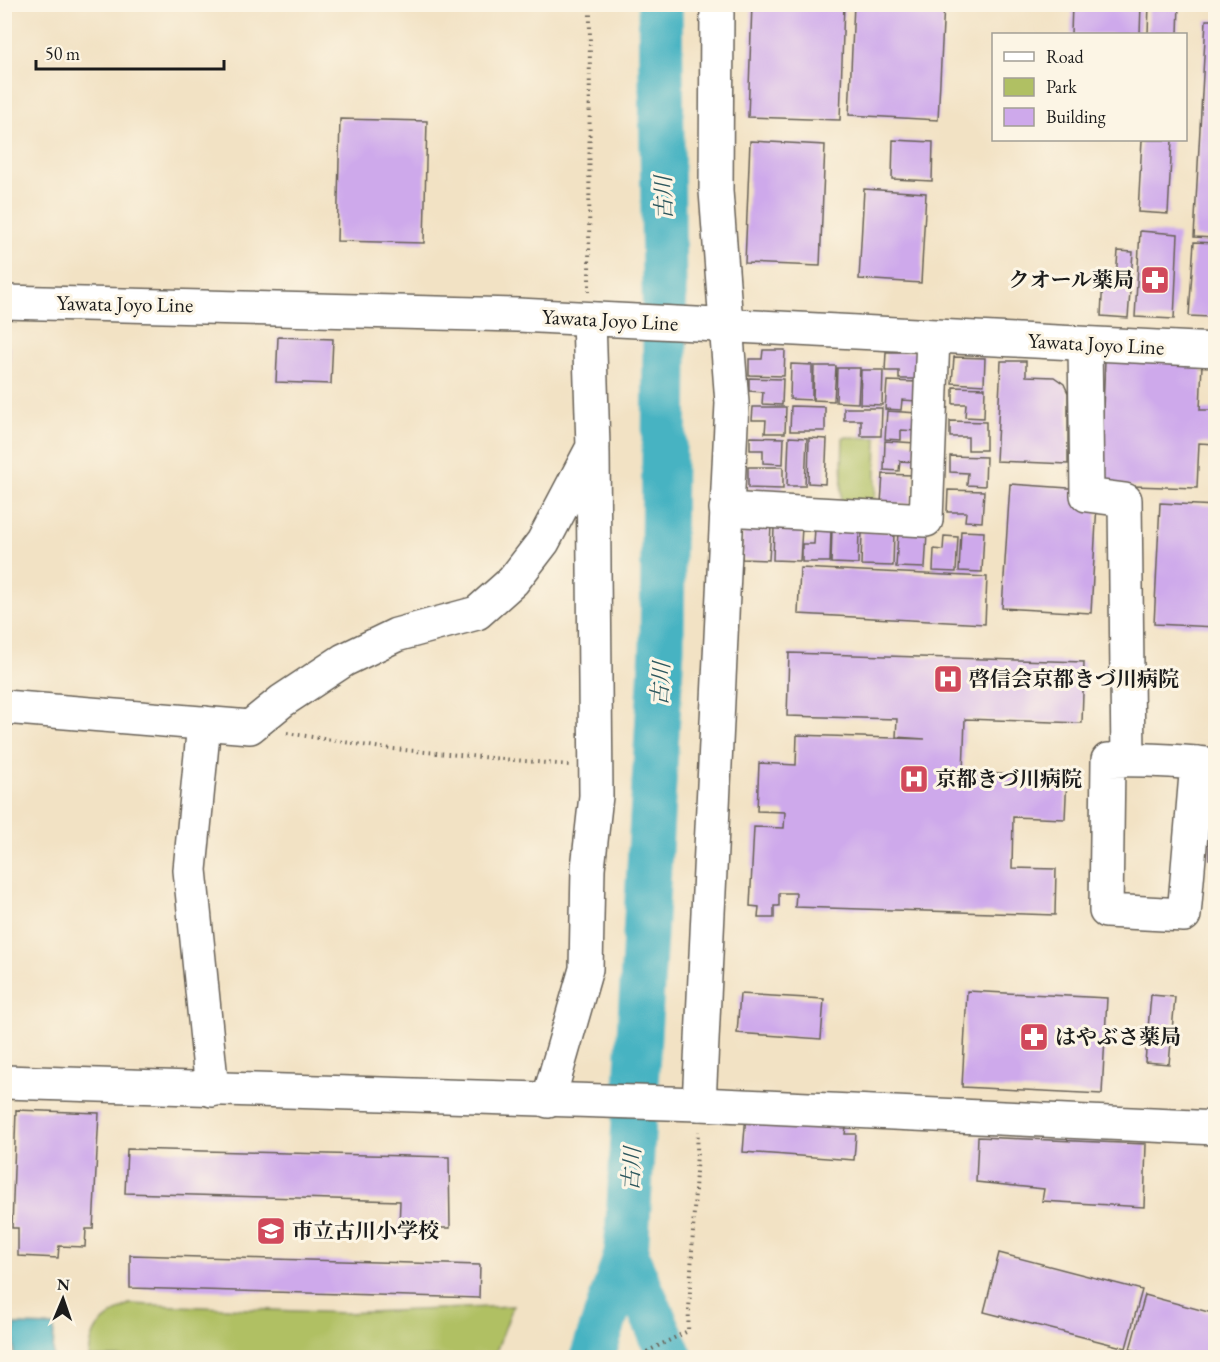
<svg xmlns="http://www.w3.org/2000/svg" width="1220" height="1362" font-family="'EB Garamond','Noto Serif JP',serif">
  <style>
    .green { fill: #b0c063; stroke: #666e40; stroke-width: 1.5 }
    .water { fill: #46b3c2; stroke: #31686f; stroke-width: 1.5 }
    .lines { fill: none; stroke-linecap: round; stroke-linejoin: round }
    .river { stroke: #46b3c2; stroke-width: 45 }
    .building { fill: #cea9eb }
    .minor-casing { stroke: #676157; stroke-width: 36 }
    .major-casing { stroke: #676157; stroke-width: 36 }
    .path { stroke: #676157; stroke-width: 4; stroke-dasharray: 1.5 4.5; stroke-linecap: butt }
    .minor { stroke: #fff; stroke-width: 33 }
    .major { stroke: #fff; stroke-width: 33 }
    .labels { text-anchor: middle; stroke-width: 6; stroke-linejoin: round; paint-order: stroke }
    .poi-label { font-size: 21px; font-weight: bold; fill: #1c1c1c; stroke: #fcf5e5; text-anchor: start }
    .street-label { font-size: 21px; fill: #1c1c1c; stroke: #fcf5e5 }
    .water-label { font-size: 22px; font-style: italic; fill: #2d585e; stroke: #fcf5e5 }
  </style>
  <rect width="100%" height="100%" fill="#fcf5e5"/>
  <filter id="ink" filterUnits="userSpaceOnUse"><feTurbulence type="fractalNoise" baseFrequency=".0167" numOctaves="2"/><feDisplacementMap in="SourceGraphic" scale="12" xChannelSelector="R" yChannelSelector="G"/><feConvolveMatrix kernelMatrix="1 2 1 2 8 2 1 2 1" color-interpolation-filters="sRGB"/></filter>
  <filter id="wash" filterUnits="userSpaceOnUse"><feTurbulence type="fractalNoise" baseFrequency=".008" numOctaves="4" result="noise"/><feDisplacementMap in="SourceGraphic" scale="24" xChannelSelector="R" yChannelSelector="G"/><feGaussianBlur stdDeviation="1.35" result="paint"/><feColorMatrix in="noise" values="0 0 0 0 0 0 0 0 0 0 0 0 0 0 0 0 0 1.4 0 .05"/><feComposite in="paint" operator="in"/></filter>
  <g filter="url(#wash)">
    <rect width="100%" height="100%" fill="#f2e2c4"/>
    <g class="green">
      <polygon points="843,437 877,438 875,507 841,506"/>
      <path d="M129 1304 344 1313 513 1306 494 1357H89C91 1324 103 1321 129 1304Z"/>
    </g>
    <polygon class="water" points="15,1325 54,1326 53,1357 14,1357"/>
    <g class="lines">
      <g class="river">
        <polyline points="626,1255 671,1358"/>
        <polyline points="592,1358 626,1255 662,648 665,353 660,4"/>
      </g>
    </g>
    <g id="blocks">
      <g class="building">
        <polygon points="752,4 844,4 840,120 748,117"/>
        <polygon points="854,4 944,4 938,120 849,115"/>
        <polygon points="1072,4 1141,4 1140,34 1071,34"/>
        <polygon points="1149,4 1179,4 1178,34 1148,34"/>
        <polygon points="1206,20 1216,20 1216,238 1194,237"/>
        <polygon points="340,119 427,121 424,243 337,241"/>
        <polygon points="893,140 933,142 932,181 892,179"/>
        <polygon points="1142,140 1172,140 1168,214 1138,212"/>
        <polygon points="750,141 825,145 820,266 745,263"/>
        <polygon points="864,189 926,193 921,283 859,279"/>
        <polygon points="1140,231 1178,234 1174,319 1135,317"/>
        <polygon points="1194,242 1215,243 1210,317 1189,316"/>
        <polygon points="1118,251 1133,252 1128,318 1101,316 1103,277 1116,278"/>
        <polygon points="278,337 333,339 331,384 276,382"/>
        <polygon points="4,347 10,347 6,459 4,459"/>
        <polygon points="763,350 785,350 784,376 749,375 749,359 762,359"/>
        <polygon points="886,352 920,352 919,379 899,379 899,371 885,371"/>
        <polygon points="954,357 985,358 984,385 952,383"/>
        <polygon points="1105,360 1202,363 1200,410 1216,410 1216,444 1199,443 1197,488 1100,485"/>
        <polygon points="1001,361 1026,361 1026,376 1054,377 1064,384 1068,393 1068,464 996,461"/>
        <polygon points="791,364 812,365 812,400 790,399"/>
        <polygon points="814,366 836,366 834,401 813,400"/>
        <polygon points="837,368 860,368 858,403 836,402"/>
        <polygon points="861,370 883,370 882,405 860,404"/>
        <polygon points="749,378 783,379 782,405 762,404 763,392 749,391"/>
        <polygon points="887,381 918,382 917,401 902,400 901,410 885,409"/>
        <polygon points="953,387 985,388 984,418 965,417 966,404 953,404"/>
        <polygon points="791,406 825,407 825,431 790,431"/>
        <polygon points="753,407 786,407 785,433 765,433 766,420 752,420"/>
        <polygon points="844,408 882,408 881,436 861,436 861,420 844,420"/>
        <polygon points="887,411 918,413 916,431 901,430 901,440 885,439"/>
        <polygon points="950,421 986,422 986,450 968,450 968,437 950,437"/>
        <polygon points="750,437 784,438 783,464 763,463 763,450 750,450"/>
        <polygon points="789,437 807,438 805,486 787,486"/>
        <polygon points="809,438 827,439 825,484 808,483"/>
        <polygon points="885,441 916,443 915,462 900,461 899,471 884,470"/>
        <polygon points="950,456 986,457 985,486 967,485 968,473 950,472"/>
        <polygon points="748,467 783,467 783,489 748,488"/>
        <polygon points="883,474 912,475 910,504 881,503"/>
        <polygon points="1010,484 1083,489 1097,503 1091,613 1002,608"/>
        <polygon points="948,490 984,491 982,522 965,521 966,512 947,512"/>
        <polygon points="1160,503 1216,506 1216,627 1154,624"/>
        <polygon points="743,525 771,526 769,560 742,559"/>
        <polygon points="774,526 802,527 800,561 773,560"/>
        <polygon points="815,528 831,528 830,562 802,562 802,544 814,544"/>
        <polygon points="832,529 859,530 858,564 831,563"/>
        <polygon points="862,531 894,532 893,566 861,565"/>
        <polygon points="961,531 984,532 982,572 959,571"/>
        <polygon points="898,532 927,533 925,568 896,567"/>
        <polygon points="944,536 958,537 956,572 933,571 934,549 943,550"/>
        <polygon points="800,568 987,577 985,624 798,614"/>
        <polygon points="789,653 1084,662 1082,723 965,719 963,773 1067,776 1065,819 1013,817 1012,868 1056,869 1055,915 795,907 796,893 779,893 779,906 774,906 774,918 758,918 759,907 750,906 754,827 784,828 785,812 757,811 759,763 796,765 797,735 925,739 896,737 897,719 787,716"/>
        <polygon points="1210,807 1216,807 1216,859 1209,859"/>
        <polygon points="967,991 1107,998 1102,1094 962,1087"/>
        <polygon points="740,994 824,999 821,1039 737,1033"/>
        <polygon points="1151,995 1175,997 1169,1064 1145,1062"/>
        <polygon points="16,1110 99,1113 93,1229 86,1229 85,1247 59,1246 58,1258 18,1256 18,1228 12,1228"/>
        <polygon points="746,1114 847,1121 845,1134 856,1134 854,1160 743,1152"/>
        <polygon points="978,1137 1146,1144 1144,1207 1042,1201 1044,1189 976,1182"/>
        <polygon points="127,1149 449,1157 450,1228 399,1228 400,1201 125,1193"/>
        <polygon points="999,1253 1142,1290 1126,1348 984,1312"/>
        <polygon points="130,1255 480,1265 479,1298 130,1288"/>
        <polygon points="1145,1295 1216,1314 1216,1358 1160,1358 1130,1349"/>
      </g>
    </g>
  </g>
  <g filter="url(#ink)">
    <use href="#blocks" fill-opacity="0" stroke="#676157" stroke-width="1.5"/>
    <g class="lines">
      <g class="minor-casing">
        <g id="minor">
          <polyline points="1085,344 1087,495 1125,500 1128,759"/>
          <polyline points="726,509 926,520 933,337"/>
          <polyline points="4,707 250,727 282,701 344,660 396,635 477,613 513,581 543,542 593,447 589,319"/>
          <polyline points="204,723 190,870 212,1090"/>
          <path d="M1197 763 1184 915 1106 911 1108 760C1144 759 1180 761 1216 765"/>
          <polyline points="4,1082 699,1104 1216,1128"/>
          <polyline points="548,1101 586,969 588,868 596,796 593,452"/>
          <polyline points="699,1104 732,403 716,191 717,4"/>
        </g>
      </g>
      <g class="major-casing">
        <polyline id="major" points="4,302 518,315 1216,350"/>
      </g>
      <g class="path">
        <polyline points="589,292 590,4"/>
        <polyline points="287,733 382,748 569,765"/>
        <polyline points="646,1358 648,1351 688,1331 698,1131"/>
      </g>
      <use href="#minor" class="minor"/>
      <use href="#major" class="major"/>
    </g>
  </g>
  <defs>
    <g id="pharmacy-square" transform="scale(1.5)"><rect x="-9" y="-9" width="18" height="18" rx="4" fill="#d1495b" stroke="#fcf5e5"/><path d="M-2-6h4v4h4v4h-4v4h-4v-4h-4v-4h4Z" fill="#fff"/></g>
    <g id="hospital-square" transform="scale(1.5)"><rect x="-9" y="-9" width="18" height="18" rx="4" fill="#d1495b" stroke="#fcf5e5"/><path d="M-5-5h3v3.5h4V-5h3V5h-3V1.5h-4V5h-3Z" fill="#fff"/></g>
    <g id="school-square" transform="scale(1.5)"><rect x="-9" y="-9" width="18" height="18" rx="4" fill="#d1495b" stroke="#fcf5e5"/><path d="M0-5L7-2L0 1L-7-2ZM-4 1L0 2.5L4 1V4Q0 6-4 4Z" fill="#fff"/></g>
  </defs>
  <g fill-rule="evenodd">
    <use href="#pharmacy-square" x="1155" y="280"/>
    <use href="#hospital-square" x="948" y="679"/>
    <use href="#hospital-square" x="914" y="779"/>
    <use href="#pharmacy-square" x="1034" y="1037"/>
    <use href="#school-square" x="271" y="1231"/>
  </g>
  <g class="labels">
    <g class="poi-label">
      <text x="1134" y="287" text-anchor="end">クオール薬局</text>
      <text x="969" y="686">啓信会京都きづ川病院</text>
      <text x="935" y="786">京都きづ川病院</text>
      <text x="1055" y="1044">はやぶさ薬局</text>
      <text x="292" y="1238">市立古川小学校</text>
    </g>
    <g class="street-label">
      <text transform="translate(125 304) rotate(1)" y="7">Yawata Joyo Line</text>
      <text transform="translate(610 320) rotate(3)" y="7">Yawata Joyo Line</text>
      <text transform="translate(1096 344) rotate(3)" y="7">Yawata Joyo Line</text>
    </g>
    <g class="water-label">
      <text transform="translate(663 198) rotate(-91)" y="8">古川</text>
      <text transform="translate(660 684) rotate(-87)" y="8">古川</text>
      <text transform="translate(631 1169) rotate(-87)" y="8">古川</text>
    </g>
  </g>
  <rect width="1220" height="1362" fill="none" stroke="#fcf5e5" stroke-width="24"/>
  <rect x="992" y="33" width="195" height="108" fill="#fcf5e5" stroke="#a29e95" stroke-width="1.5"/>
  <rect x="1004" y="52" width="30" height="9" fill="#ffffff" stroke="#a29e95" stroke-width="1.5"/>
  <text x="1046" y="63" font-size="18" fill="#1c1c1c">Road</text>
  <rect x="1004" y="78" width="30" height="18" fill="#b0c063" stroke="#a29e95" stroke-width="1.5"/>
  <text x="1046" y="93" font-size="18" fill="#1c1c1c">Park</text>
  <rect x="1004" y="108" width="30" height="18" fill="#cea9eb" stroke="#a29e95" stroke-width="1.5"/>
  <text x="1046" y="123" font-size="18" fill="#1c1c1c">Building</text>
  <g transform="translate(63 1299) rotate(2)" stroke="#fcf5e5" stroke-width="4.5" paint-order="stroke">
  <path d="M0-4.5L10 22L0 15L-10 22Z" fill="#1c1c1c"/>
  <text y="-9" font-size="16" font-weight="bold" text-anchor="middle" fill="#1c1c1c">N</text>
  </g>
  <path d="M36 60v9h188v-9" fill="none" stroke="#1c1c1c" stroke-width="3"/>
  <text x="45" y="60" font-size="18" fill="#1c1c1c" stroke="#fcf5e5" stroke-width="4.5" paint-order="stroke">50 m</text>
</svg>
